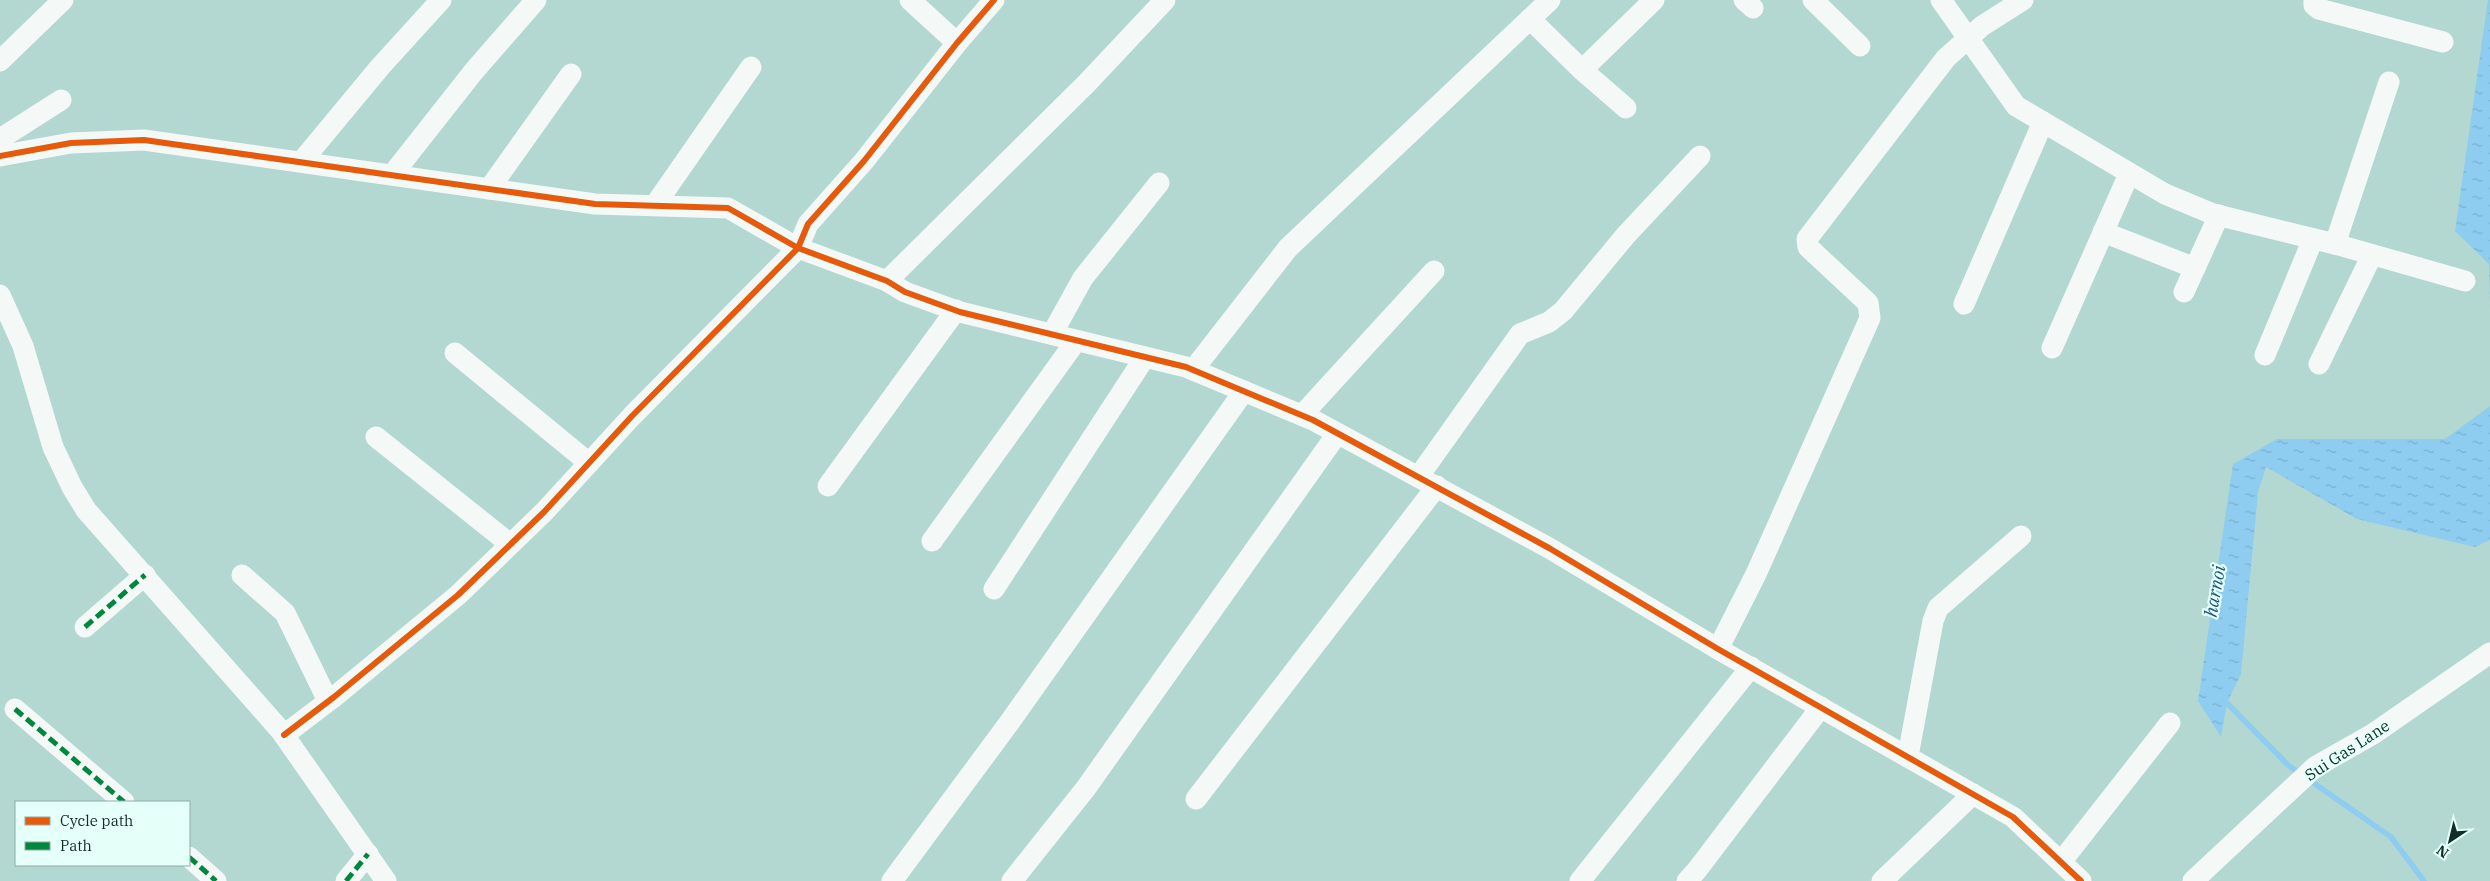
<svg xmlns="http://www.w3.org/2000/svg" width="2490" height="881" font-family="'IBM Plex Serif',serif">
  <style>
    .water { fill: url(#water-ripples) }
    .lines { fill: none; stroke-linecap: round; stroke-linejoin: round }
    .stream { stroke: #8eccf0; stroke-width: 5.5 }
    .minor { stroke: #f4f9f8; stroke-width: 21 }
    .quiet { stroke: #00873e; stroke-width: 5; stroke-dasharray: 10 5; stroke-linecap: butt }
    .cycleway-casing { stroke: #e5fff9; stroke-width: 9 }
    .cycleway { stroke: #e8590c; stroke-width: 6 }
    .labels { text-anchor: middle; stroke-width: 4.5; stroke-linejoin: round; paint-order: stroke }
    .street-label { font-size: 16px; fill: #112d28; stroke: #e5fff9 }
    .water-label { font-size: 18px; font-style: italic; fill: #22587c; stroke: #e5fff9 }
  </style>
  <defs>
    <pattern id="water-ripples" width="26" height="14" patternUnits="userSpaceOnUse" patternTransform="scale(1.25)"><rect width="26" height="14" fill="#8eccf0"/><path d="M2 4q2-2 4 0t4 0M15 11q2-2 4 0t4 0" fill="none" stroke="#79b0ce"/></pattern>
  </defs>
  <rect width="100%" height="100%" fill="#b3d8d1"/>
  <g class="water">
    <polygon points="2488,0 2490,0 2490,309 2489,264 2455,231"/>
    <polygon points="2490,406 2490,540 2475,547 2357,519 2266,467 2258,492 2241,674 2227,703 2221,737 2198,701 2233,464 2277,439 2445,439"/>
  </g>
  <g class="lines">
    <g class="stream">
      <polyline points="2222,703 2227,703 2288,765 2301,774"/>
      <polyline points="2308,779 2391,837 2424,881"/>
    </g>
    <g class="minor">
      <polyline points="910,0 957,43"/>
      <polyline points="1744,0 1753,8"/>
      <polyline points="1813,0 1860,46"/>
      <polyline points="1941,0 2016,106 2165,194 2213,214 2335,244 2465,281"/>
      <polyline points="2314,0 2314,5 2319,9 2443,42"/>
      <polyline points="1530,19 1582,70 1626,108"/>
      <polyline points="0,61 63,0"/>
      <polyline points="1582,70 1654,0"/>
      <polyline points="0,139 61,100"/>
      <polyline points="0,156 71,143 144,140 595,204 728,208 798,248 887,281 905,292 960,312 1186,367 1313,420 1549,548 1718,649 2013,817 2081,881"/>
      <polyline points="302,161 380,67 441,0"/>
      <polyline points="392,175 474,71 536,0"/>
      <polyline points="489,189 571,74"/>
      <polyline points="655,205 751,67"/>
      <polyline points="2103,232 2195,268"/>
      <polyline points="2335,244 2389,82"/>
      <polyline points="887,281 1087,83 1165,0"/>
      <polyline points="2184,292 2219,215"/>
      <polyline points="0,295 23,346 53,447 72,487 86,510 281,731 386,881"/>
      <polyline points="1964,304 2043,122"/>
      <polyline points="1052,334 1083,278 1159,183"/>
      <polyline points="2052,348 2129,174"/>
      <polyline points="455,353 589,463"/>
      <polyline points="2265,355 2313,239"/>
      <polyline points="2319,364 2372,255"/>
      <polyline points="1193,370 1288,248 1550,0"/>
      <polyline points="1302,415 1434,271"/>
      <polyline points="376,437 510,544"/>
      <polyline points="1419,476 1520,334 1549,322 1563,311 1626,235 1700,156"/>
      <polyline points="828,486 956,310"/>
      <polyline points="932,541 1076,341"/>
      <polyline points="242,575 285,613 328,701"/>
      <polyline points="994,589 1145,357"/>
      <polyline points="85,627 145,575"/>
      <polyline points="1718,649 1756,574 1870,318 1868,303 1808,247 1807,239 1946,58 1982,26 2023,0"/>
      <polyline points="15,709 124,802"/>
      <polyline points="284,735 334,697 458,595 544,512 632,416 798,248 808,224 864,161 957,43 994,0"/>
      <polyline points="1908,756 1933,621 1938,608 2021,536"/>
      <polyline points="1196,799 1437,486"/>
      <polyline points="189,857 216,881"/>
      <polyline points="2061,862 2170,723"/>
      <polyline points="346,881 368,854"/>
      <polyline points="892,881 1009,723 1244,391"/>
      <polyline points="1012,881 1086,788 1337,434"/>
      <polyline points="1580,881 1751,667"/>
      <polyline points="1687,881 1697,870 1821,707"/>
      <polyline points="1882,881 1973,794"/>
      <polyline points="2193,881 2315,767 2373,734 2490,653"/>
    </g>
    <g class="quiet">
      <polyline points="85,627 145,575"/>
      <polyline points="15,709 124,802"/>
      <polyline points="189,857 216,881"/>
      <polyline points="346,881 368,854"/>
    </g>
    <g class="cycleway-casing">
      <g id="cycleway">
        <polyline points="0,156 71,143 144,140 595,204 728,208 798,248 887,281 905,292 960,312 1186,367 1313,420 1549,548 1718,649 2013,817 2081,881"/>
        <polyline points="284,735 334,697 458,595 544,512 632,416 798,248 808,224 864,161 957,43 994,0"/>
      </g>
    </g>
    <use href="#cycleway" class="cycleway"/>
  </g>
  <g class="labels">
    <g class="street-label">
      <text transform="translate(2347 750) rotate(-33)" y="6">Sui Gas Lane</text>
    </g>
    <g class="water-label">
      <text transform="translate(2215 591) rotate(-80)" y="6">harnoi</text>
    </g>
  </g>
  <rect x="15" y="801" width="175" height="65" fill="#e5fff9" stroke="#90aba5"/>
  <rect x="25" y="817" width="25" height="8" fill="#e8590c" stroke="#90aba5"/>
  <text x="60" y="826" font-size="15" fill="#112d28">Cycle path</text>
  <rect x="25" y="842" width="25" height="8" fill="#00873e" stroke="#90aba5"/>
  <text x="60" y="851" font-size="15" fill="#112d28">Path</text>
  <g transform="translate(2450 841) rotate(215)" stroke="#e5fff9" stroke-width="4" paint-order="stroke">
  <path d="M0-4L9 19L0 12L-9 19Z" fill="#112d28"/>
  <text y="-8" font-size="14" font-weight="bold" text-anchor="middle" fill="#112d28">N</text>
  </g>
</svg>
